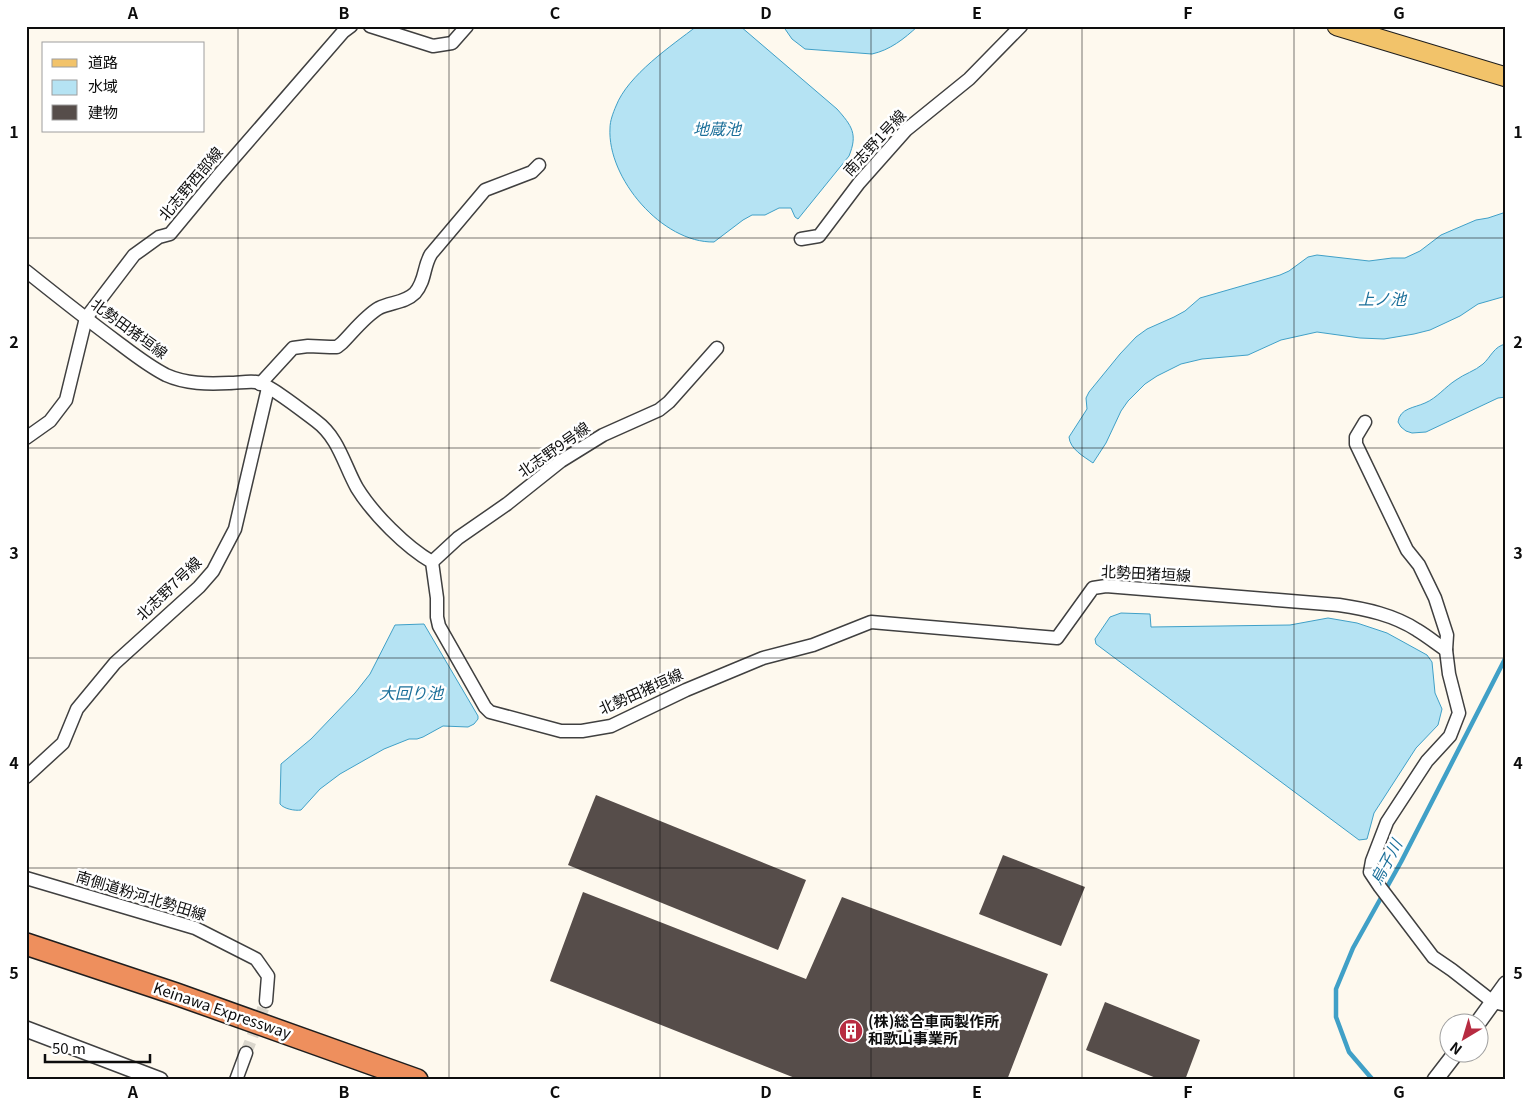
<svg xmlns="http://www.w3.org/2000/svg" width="1532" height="1106" font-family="Georgia,'Noto Sans JP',serif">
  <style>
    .water { fill: #b5e3f3; stroke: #40a0c7 }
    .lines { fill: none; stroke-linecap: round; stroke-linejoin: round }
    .stream { stroke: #40a0c7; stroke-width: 4.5 }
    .building { fill: #564d4a }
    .minor-tunnel { stroke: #dad6cc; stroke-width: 12; stroke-dasharray: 12 6; stroke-linecap: butt }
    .minor-casing { stroke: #404040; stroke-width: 15 }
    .tertiary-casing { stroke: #404040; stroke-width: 18 }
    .primary-casing { stroke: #1e1e1e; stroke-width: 21 }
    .motorway-casing { stroke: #1e1e1e; stroke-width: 24 }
    .minor { stroke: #fff; stroke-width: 12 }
    .tertiary { stroke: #fff; stroke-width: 15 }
    .primary { stroke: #f2c36a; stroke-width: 19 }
    .motorway { stroke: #ee8f5d; stroke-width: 21 }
    .grid { fill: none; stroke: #0d0d0d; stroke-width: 1; stroke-opacity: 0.55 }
    .labels { text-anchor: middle; stroke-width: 5; stroke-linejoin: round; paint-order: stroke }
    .street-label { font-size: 15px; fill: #0d0d0d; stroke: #fff }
    .poi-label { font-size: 15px; font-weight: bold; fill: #0d0d0d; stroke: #fff; text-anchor: start }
    .water-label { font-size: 16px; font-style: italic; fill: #1c709a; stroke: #fff }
    .neatline { fill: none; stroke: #0d0d0d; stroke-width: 2 }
    .grid-label { font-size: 16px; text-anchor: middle; font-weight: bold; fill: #0d0d0d }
  </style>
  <rect width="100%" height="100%" fill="#fef9ee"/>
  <g class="water">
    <path d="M697 26H740L837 109C852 126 858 134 849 156L798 219 795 217 791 208H779L765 215H752L743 220 714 242C662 243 607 178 610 128 610 121 613 113 616 106 628 75 671 46 697 26Z"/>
    <path d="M783 26H918C904 39 890 50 872 54L805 49 792 39Z"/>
    <path d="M1506 212V296L1478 304 1460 316 1430 330 1414 334 1384 339 1360 338 1317 332 1281 340 1248 355 1202 359 1181 364 1157 376 1145 384 1128 401 1121 411 1106 443 1093 463C1083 456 1070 449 1069 437L1087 409 1086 398 1089 392 1120 354 1136 337 1147 329 1174 317 1185 311 1200 298 1280 275 1289 271 1308 257 1317 255 1369 261 1392 258H1405L1420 251 1441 235 1476 220 1488 218Z"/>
    <path d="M1506 344V397L1498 398 1426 432 1412 433 1406 431 1401 427 1398 422C1400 408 1414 408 1425 403 1437 398 1445 387 1456 380 1464 374 1475 371 1483 364 1491 357 1494 346 1506 344Z"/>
    <polygon points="1121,613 1150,614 1151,627 1290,625 1328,618 1357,623 1387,633 1427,655 1432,662 1435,693 1442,709 1438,725 1416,748 1374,813 1367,839 1359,840 1096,644 1095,639 1110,617"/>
    <path d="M424 624 478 716V719L474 724 468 727 443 726 423 737 417 739H409L384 749 340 774 320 789 301 810C295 811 284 809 280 804L281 764 311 739 355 693 370 674 395 625Z"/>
  </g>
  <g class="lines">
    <polyline class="stream" points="1373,1080 1349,1052 1336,1017 1336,989 1353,948 1401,862 1506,657"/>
  </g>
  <g class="building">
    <polygon points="596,795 806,880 778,950 568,865"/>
    <polygon points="1003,855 1085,887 1061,946 979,914"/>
    <polygon points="583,892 806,979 842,897 1048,974 1007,1080 800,1080 550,981"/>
    <polygon points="1105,1002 1200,1040 1185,1080 1161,1080 1086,1050"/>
  </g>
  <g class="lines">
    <polyline class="minor-tunnel" points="246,1053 266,1001"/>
    <g class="minor-casing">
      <g id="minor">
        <polyline points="370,26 433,46 452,43 467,26"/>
        <polyline points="801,239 819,236 859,183 906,130 969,79 1021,26"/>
        <path d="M26 271C56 295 85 318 116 341 132 353 148 366 166 375 186 384 208 384 229 383 238 383 247 381 256 382 269 384 304 412 316 421 339 438 344 465 357 488 373 514 406 547 432 562L437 598V617L439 626 485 707 490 712 561 731H582L611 726 686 690 763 658 813 645 871 622 1057 638 1093 588 1106 586 1339 605C1366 609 1394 615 1417 630 1427 636 1437 644 1446 650"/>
        <path d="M260 384 293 348 308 346 330 347H337L342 343C353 332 365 316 379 308 391 302 405 303 415 293 426 280 423 267 431 254L485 190 532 172 539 165"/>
        <polyline points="1365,422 1356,437 1356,444 1407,550 1419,565 1435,598 1447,635 1446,650 1449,674 1459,713 1450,736 1427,761 1387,822 1372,861 1370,872 1380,887 1433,957 1452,970 1493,1002 1506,1005"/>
        <polyline points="26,438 50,421 66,400 86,318 134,255 159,237 170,234 218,176 343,32 351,26"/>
        <polyline points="432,562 458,538 507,504 561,461 603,435 659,410 669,402 717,348"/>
        <polyline points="26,777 63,743 77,709 115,663 199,587 213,571 235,529 268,388"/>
        <polyline points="26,878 195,928 256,959 268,976 266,1001"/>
        <polyline points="236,1080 246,1053"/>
      </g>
    </g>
    <g class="tertiary-casing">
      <g id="tertiary">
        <polyline points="1477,1024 1506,984"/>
        <polyline points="26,1029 160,1080"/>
        <polyline points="1435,1080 1455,1054"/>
      </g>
    </g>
    <g class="primary-casing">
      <polyline id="primary" points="1337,26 1506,77"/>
    </g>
    <g class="motorway-casing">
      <polyline id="motorway" points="26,944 176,994 417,1080"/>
    </g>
    <use href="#minor" class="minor"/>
    <use href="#tertiary" class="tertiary"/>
    <use href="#primary" class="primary"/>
    <use href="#motorway" class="motorway"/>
  </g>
  <path class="grid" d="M238 26V1080M449 26V1080M660 26V1080M871 26V1080M1082 26V1080M1294 26V1080M26 238H1506M26 448H1506M26 658H1506M26 868H1506"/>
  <defs>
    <g id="building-disc" transform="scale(1.25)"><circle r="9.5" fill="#b72b41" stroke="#fff"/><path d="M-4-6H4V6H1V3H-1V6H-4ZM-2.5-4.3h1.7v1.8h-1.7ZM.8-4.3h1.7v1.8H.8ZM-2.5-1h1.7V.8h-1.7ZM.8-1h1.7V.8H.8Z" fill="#fff"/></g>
  </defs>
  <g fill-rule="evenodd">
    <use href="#building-disc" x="851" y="1031"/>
  </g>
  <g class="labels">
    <g class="street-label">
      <text transform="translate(875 143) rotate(-47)" y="5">南志野1号線</text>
      <text transform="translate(191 184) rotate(-50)" y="5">北志野西部線</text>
      <text transform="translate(129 329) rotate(36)" y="5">北勢田猪垣線</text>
      <text transform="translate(554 450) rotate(-35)" y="5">北志野9号線</text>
      <text transform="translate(1146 574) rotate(3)" y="5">北勢田猪垣線</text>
      <text transform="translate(169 589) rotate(-44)" y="5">北志野7号線</text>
      <text transform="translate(641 692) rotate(-24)" y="5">北勢田猪垣線</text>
      <text transform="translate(141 896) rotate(17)" y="5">南側道粉河北勢田線</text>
      <text transform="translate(222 1011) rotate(19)" y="5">Keinawa Expressway</text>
    </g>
    <g class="poi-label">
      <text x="868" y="1027">(株)総合車両製作所<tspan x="868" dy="17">和歌山事業所</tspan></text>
    </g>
    <g class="water-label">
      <text x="717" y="135">地蔵池</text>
      <text x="1382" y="305">上ノ池</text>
      <text x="411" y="699">大回り池</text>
      <text transform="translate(1386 862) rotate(-62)" y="6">烏子川</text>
    </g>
  </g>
  <rect width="1532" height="1106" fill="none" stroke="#ffffff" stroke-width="55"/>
  <rect x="42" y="42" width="162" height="90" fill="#ffffff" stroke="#9e9e9e"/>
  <rect x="52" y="59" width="25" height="8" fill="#f2c36a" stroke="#9e9e9e"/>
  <text x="88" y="68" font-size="15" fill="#0d0d0d">道路</text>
  <rect x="52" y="80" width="25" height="15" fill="#b5e3f3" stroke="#9e9e9e"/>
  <text x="88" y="92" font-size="15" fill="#0d0d0d">水域</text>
  <rect x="52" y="105" width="25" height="15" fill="#564d4a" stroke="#9e9e9e"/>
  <text x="88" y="118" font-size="15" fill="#0d0d0d">建物</text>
  <g transform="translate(1464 1038) rotate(218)"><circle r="24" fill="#ffffff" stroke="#9e9e9e"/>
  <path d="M0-4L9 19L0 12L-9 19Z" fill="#b72b41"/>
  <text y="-8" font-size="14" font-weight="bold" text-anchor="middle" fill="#0d0d0d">N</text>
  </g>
  <path d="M45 1054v8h105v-8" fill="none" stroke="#0d0d0d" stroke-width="2.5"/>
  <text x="52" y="1054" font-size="15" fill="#0d0d0d" stroke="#ffffff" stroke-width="4" paint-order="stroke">50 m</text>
  <rect x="28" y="28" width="1476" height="1050" class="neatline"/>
  <g class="grid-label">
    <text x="133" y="19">A</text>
    <text x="344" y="19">B</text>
    <text x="555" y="19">C</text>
    <text x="766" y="19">D</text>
    <text x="977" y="19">E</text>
    <text x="1188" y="19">F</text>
    <text x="1399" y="19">G</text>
    <text x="14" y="138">1</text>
    <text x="1518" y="138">1</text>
    <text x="14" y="348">2</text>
    <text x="1518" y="348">2</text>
    <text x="14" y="559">3</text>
    <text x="1518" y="559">3</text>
    <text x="14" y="769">4</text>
    <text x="1518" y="769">4</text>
    <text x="14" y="979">5</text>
    <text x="1518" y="979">5</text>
    <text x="133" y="1098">A</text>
    <text x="344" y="1098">B</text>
    <text x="555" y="1098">C</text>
    <text x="766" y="1098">D</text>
    <text x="977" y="1098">E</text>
    <text x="1188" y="1098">F</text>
    <text x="1399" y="1098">G</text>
  </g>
</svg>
